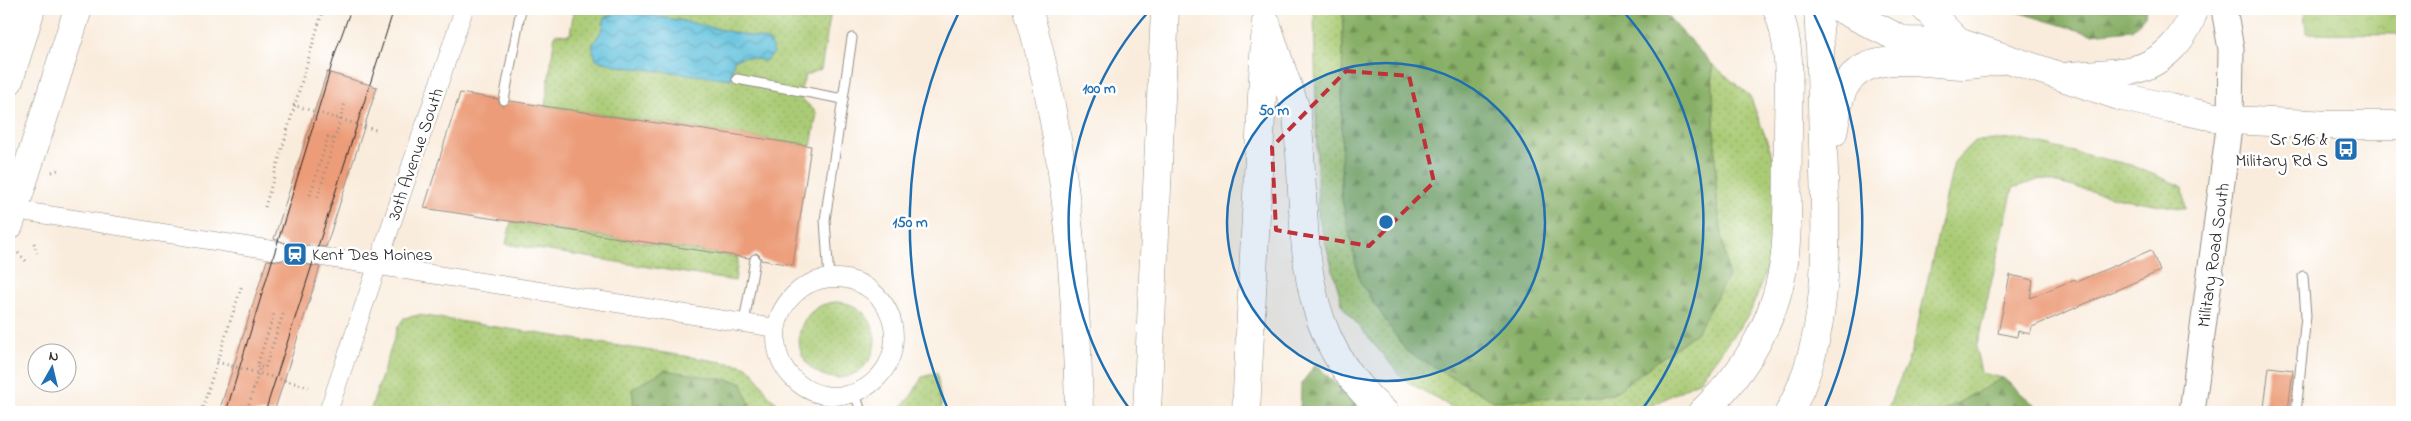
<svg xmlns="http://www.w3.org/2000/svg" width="2411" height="421" font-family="'Indie Flower',sans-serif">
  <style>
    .grass { fill: url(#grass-dots); stroke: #6a7b50 }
    .forest { fill: url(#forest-firs); stroke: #596d48 }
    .park { fill: url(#park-crowns); stroke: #6a7b50 }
    .water { fill: url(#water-waves); stroke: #447684 }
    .building { fill: #ec9c78 }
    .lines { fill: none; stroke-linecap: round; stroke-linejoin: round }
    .minor-tunnel { stroke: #d0c5b9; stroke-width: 18; stroke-dasharray: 18 9; stroke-linecap: butt }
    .service-casing { stroke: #928c84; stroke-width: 11 }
    .minor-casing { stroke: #928c84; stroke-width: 19 }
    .secondary-casing { stroke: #928c84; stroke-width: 27 }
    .primary-casing { stroke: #928c84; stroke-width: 29 }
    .trunk-casing { stroke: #928c84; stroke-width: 29 }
    .motorway-casing { stroke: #928c84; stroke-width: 29 }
    .path { stroke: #928c84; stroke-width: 3; stroke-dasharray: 1 4; stroke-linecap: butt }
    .service { stroke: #fff; stroke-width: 9 }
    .minor { stroke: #fff; stroke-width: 18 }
    .secondary { stroke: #fff; stroke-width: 25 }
    .primary { stroke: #fff; stroke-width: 28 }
    .trunk { stroke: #fff; stroke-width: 28 }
    .motorway { stroke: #fff; stroke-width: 28 }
    .tram { stroke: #2b2b2b; stroke-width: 1 }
    .marked { fill: none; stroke: #d62828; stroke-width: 4; stroke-dasharray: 10 6; stroke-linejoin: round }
    .ring { fill: none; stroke: #1f6fb2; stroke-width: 2.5 }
    .labels { text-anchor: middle; stroke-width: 5; stroke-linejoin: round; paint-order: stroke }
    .poi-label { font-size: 18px; fill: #2b2b2b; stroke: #fff; text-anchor: end }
    .street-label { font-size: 18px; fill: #2b2b2b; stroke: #fff }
    .centre { fill: #1f6fb2; stroke: #fff; stroke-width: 2.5 }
    .ring-label { font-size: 15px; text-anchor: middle; font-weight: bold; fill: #1f6fb2; stroke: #fff; stroke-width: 5; stroke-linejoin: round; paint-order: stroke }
  </style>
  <defs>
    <pattern id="grass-dots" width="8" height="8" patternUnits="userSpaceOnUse" patternTransform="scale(1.25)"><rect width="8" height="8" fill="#aacb74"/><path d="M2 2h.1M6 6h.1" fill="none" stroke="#92ae65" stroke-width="1.8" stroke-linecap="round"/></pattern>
    <pattern id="forest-firs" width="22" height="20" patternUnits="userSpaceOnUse" patternTransform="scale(1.25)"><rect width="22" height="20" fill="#87af66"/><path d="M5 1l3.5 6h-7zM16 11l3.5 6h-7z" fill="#6f8f54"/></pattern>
    <pattern id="park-crowns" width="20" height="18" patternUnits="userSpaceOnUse" patternTransform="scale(1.25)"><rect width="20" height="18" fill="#aacb74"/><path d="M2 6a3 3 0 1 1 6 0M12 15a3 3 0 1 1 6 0" fill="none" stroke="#92ae65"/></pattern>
    <pattern id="water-waves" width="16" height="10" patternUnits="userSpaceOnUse" patternTransform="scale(1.25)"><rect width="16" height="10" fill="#5dc0dc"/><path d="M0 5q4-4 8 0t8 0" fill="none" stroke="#4d9cb3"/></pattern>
  </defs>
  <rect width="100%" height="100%" fill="#fff"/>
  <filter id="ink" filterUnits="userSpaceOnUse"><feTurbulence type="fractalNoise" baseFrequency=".02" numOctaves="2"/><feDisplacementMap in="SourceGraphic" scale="10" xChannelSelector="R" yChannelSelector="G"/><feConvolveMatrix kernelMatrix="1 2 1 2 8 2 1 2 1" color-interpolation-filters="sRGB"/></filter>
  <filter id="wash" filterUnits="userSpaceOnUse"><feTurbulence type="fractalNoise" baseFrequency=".0096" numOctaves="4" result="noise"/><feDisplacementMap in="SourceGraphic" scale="20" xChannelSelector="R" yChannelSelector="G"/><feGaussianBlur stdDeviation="1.12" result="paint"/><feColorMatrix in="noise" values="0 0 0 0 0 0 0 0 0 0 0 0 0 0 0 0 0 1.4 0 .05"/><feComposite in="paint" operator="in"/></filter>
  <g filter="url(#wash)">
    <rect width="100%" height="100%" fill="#f9ecdc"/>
    <g class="grass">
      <polygon points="574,9 808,9 831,12 821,69 805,76 799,96 817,113 811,146 545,106 555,34 570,35"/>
      <polygon points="1314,9 1343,9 1341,196 1728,276 1717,202 1712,64 1750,96 1778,170 1777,242 1750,313 1699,381 1640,412 1460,412 1403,379 1343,307 1318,215"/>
      <polygon points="2017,139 2131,165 2183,187 2186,209 2124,199 2041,179 2013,188 1976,349 1981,373 2003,378 1941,412 1886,412 1912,351 1954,162 1974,141"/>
      <polygon points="511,222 738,257 735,281 506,244"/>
      <circle cx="837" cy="340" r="38"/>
      <polygon points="419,315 742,365 752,370 769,396 786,412 753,412 740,382 632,389 635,412 370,412 398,327 404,318"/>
      <polygon points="937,373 942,412 897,412 912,395 922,377"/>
    </g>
    <g class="forest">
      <polygon points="1343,9 1661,9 1712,64 1717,202 1728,276 1697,332 1613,394 1494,401 1406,351 1360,282 1341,196"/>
      <polygon points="2007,9 2146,9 2145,16 2132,30 2091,34"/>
      <polygon points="1316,364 1342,390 1368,412 1300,412 1301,384"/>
      <polygon points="664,370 741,382 753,412 635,412 632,389"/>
      <polygon points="2003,378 2037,407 2061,412 1941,412"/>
    </g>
    <polygon class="park" points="2304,9 2402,9 2402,34 2306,33"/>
    <polygon class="water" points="626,12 679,20 759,38 770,41 774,53 765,61 745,57 734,60 731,79 623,67 596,60 592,46 603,28 605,17"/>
    <g id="blocks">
      <g class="building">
        <polygon points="327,72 377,87 326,247 307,245 300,253 304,264 320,267 274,412 219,412 267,260 282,261 289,253 286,243 274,239"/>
        <polygon points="460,93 498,99 500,104 503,106 510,101 811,146 793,265 761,260 759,255 756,253 749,258 424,208"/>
        <polygon points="2151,250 2160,271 2032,327 2030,334 2018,331 2017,337 1998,333 2010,275 2033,280 2030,298 2075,279 2076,282"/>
        <polygon points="2269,367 2293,370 2288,411 2264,408"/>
      </g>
    </g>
  </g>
  <g filter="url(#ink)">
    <use href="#blocks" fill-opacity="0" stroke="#928c84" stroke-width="1"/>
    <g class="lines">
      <polyline class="minor-tunnel" points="279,251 310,255"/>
      <g class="service-casing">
        <g id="service">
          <polyline points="737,79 843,99"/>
          <polyline points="504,100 521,9"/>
          <polyline points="829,279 825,220 852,38"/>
          <polyline points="744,323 755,259"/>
          <polyline points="855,393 861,412"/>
          <polyline points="2296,412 2306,316 2303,276"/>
        </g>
      </g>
      <g class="minor-casing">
        <g id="minor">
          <polyline points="9,209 279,251"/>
          <polyline points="310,255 776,328"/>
          <circle cx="835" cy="337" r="59"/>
          <polyline points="328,412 464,9"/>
        </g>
      </g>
      <g class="secondary-casing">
        <polyline id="secondary" points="2192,412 2230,120 2231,49 2224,9"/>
      </g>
      <g class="primary-casing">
        <g id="primary">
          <polyline points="9,81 31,9"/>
          <polyline points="9,226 78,9"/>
        </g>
      </g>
      <g class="trunk-casing">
        <g id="trunk">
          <polyline points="1841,9 1904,41 1958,42 2119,96 2170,108 2230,120 2332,125 2402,125"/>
          <polyline points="1926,9 1958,42"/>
          <path d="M2071 76C2091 74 2113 74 2133 70 2162 64 2187 37 2194 9"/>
        </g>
      </g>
      <g class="motorway-casing">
        <g id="motorway">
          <path d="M1028 9C1066 140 1076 276 1079 412"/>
          <path d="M1266 22C1273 44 1280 66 1288 87 1291 96 1296 106 1297 116 1309 226 1289 330 1384 412"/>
          <path d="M1833 133C1836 120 1837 105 1842 92 1862 45 1927 65 1965 65 1978 65 1993 61 2007 59"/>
          <polyline points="1147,412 1165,9"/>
          <polyline points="1246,412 1265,38"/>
          <path d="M1702 412C1747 371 1778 316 1785 254 1789 215 1787 173 1788 133 1788 93 1793 46 1777 9"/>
          <path d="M1789 412C1833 333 1826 232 1823 145 1822 100 1821 54 1818 9"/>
        </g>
      </g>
      <g class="path">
        <polyline points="293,105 376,130"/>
        <polyline points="52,172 61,169"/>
        <polyline points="310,195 328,137 333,139"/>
        <polyline points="318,197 345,103"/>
        <polyline points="265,207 323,9"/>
        <polyline points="34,243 37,253"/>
        <polyline points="18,253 26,261"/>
        <polyline points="217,362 309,387"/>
        <polyline points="261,367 265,368 283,314"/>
        <polyline points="249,404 260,367 257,366 275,311"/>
        <polyline points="201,412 242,285"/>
      </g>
      <use href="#service" class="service"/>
      <use href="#minor" class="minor"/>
      <use href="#secondary" class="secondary"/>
      <use href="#primary" class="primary"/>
      <use href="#trunk" class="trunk"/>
      <use href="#motorway" class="motorway"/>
      <g class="tram">
        <polyline points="226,412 336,51 351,9"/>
        <polyline points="265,412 394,9"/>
      </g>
    </g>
  </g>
  <path class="marked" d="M1346 71 1409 76 1434 182 1369 246 1276 230 1272 147Z"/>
  <circle cx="1386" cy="222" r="159" fill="#1f6fb2" fill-opacity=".12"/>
  <g class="ring">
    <circle cx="1386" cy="222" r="159"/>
    <path d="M1131 411A317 317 0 0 1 1150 10M1622 10A317 317 0 0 1 1641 411"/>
    <path d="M949 412A476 476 0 0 1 960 10M1812 10A476 476 0 0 1 1823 412"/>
  </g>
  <defs>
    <g id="bus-square" transform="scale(1.25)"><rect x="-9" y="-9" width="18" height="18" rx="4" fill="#1f6fb2" stroke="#fff"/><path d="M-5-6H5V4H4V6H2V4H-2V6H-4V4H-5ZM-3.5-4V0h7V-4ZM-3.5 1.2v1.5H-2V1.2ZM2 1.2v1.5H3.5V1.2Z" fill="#fff"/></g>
    <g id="station-square" transform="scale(1.25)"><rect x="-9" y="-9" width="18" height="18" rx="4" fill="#1f6fb2" stroke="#fff"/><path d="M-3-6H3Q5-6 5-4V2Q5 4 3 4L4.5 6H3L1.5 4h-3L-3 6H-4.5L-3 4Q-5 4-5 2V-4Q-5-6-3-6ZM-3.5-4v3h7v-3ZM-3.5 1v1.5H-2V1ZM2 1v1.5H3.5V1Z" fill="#fff"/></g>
  </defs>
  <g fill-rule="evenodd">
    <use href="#bus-square" x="2346" y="149"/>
    <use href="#station-square" x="295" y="254"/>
  </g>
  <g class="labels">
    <g class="poi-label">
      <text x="2328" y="145">Sr 516 &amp;<tspan x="2328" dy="21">Military Rd S</tspan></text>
      <text x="312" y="260" text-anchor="start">Kent Des Moines</text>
    </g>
    <g class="street-label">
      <text transform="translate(415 154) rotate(-71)" y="6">30th Avenue South</text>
      <text transform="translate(2213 255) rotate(-82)" y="6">Military Road South</text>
    </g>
  </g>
  <circle cx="1386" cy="222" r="8" class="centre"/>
  <g class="ring-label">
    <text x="1099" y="93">100 m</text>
    <text x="1274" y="115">50 m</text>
    <text x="910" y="227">150 m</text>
  </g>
  <rect width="2411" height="421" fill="none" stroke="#fff" stroke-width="30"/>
  <g transform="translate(52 368) rotate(8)"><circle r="24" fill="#ffffff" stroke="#aaaaaa"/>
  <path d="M0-4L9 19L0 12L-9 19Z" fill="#1f6fb2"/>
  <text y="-8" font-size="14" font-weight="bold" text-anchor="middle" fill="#2b2b2b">N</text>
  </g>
</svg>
